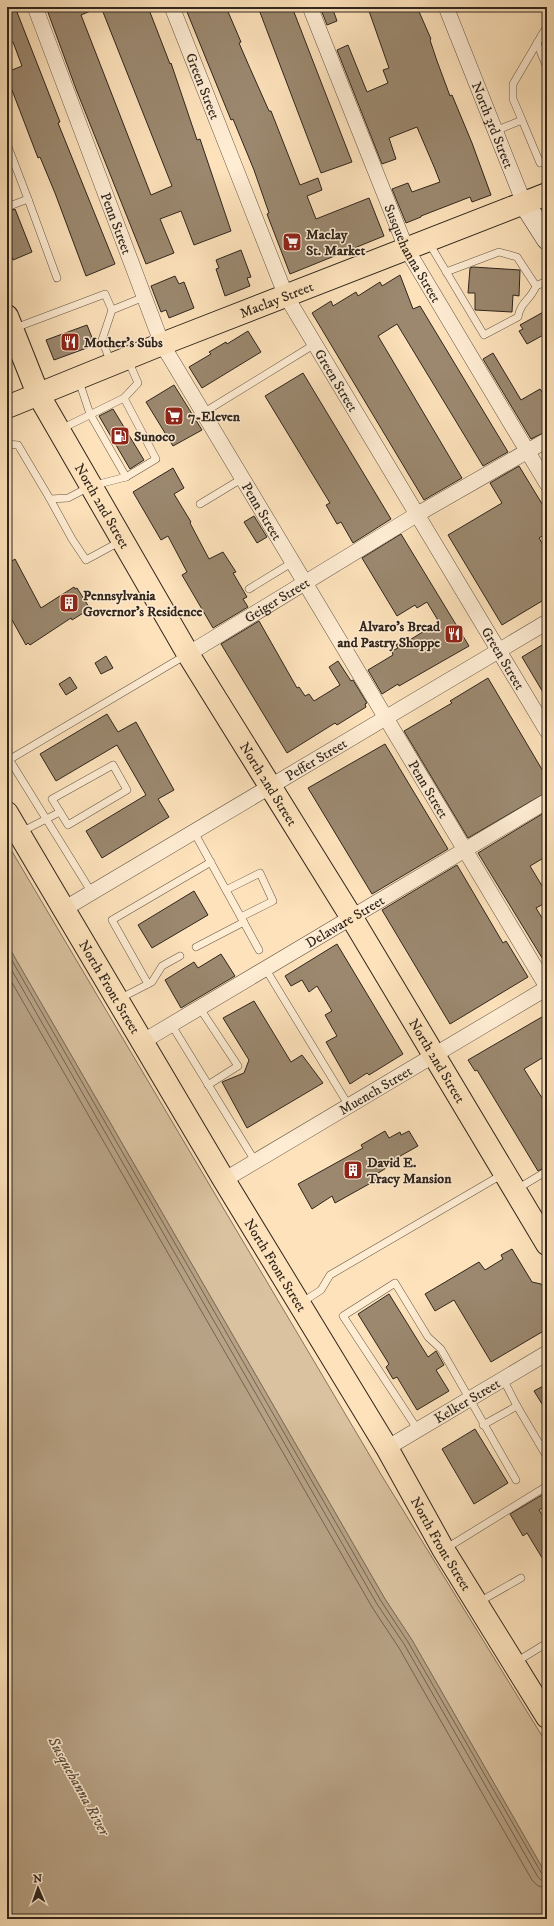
<svg xmlns="http://www.w3.org/2000/svg" width="554" height="1926" font-family="'IM FELL DW Pica',serif">
  <style>
    .green { fill: #dac2a0; stroke: #85745e }
    .water { fill: #b7a285; stroke: #81705b }
    .lines { fill: none; stroke-linecap: round; stroke-linejoin: round }
    .shore { stroke: #746451; stroke-width: 1 }
    .building { fill: #9b886f; stroke: #30261d }
    .lane-casing { stroke: #635544; stroke-width: 8 }
    .street-casing { stroke: #635544; stroke-width: 16 }
    .secondary-casing { stroke: #30261d; stroke-width: 22 }
    .primary-casing { stroke: #30261d; stroke-width: 24 }
    .lane { stroke: #feecd3; stroke-width: 7 }
    .street { stroke: #feecd3; stroke-width: 15 }
    .secondary { stroke: #feecd3; stroke-width: 21 }
    .primary { stroke: #fde2bb; stroke-width: 22 }
    .labels { text-anchor: middle; stroke-width: 3; stroke-linejoin: round; paint-order: stroke }
    .street-label { font-size: 14px; fill: #30261d; stroke: #feecd3 }
    .poi-label { font-size: 14px; font-weight: bold; fill: #30261d; stroke: #feecd3; text-anchor: start }
    .water-label { font-size: 15px; font-style: italic; fill: #5f5141; stroke: #feecd3 }
  </style>
  <rect width="100%" height="100%" fill="#fde2bb"/>
  <filter id="stains"><feTurbulence type="fractalNoise" baseFrequency=".005" numOctaves="4"/><feColorMatrix values="0 0 0 0 .2 0 0 0 0 .09 0 0 0 0 .02 0 0 0 .5 -.17"/></filter>
  <radialGradient id="worn" r=".72"><stop offset=".6" stop-color="#630" stop-opacity="0"/><stop offset="1" stop-color="#630" stop-opacity=".3"/></radialGradient>
  <polygon class="green" points="7,843 382,1476 547,1744 547,1876 412,1640 385,1599 7,944"/>
  <polygon class="water" points="7,944 385,1599 412,1640 547,1876 547,1919 7,1919"/>
  <g class="lines">
    <g class="shore">
      <polyline points="7,952 381,1601 408,1642 542,1874 547,1877"/>
      <polyline points="7,962 377,1604 404,1644 538,1877 542,1881 547,1882"/>
      <polyline points="7,974 372,1607 399,1648 532,1880 538,1886 547,1888"/>
    </g>
  </g>
  <g class="building">
    <polygon points="7,7 15,7 60,122 58,123 115,264 86,276 55,193 40,157 38,158 7,77 7,72 22,66 13,42 7,44"/>
    <polygon points="46,7 100,7 81,15 151,195 172,186 101,7 148,7 170,64 171,63 197,140 200,139 231,231 194,245 181,211 160,219 174,253 146,264 76,89"/>
    <polygon points="185,7 226,7 241,42 239,43 249,66 269,111 271,111 300,185 318,178 322,190 307,196 316,219 369,198 384,236 290,274 267,214 269,213 254,170 233,119 231,120"/>
    <polygon points="258,7 292,7 352,162 321,173"/>
    <polygon points="320,7 332,7 337,21 327,25"/>
    <polygon points="380,7 417,7 431,39 430,40 437,61 450,96 452,95 472,143 491,195 472,202 470,197 421,216 421,217 406,223 392,189 408,183 412,192 440,182 435,169 417,127 389,138 396,159 382,164 337,50 348,45 367,92 388,83 383,70 389,68 369,11"/>
    <polygon points="15,209 32,252 13,260 7,246 7,212"/>
    <polygon points="241,250 251,277 247,278 250,286 225,296 216,269 219,268 216,260"/>
    <polygon points="473,267 520,270 519,296 513,295 512,312 475,310 475,293 468,293 470,268"/>
    <polygon points="400,275 413,309 420,306 508,452 483,466 397,324 378,336 462,478 424,500 312,313 331,301 333,306 356,292 358,296 380,282 382,286"/>
    <polygon points="175,276 179,284 184,282 194,308 169,318 166,310 161,312 151,286"/>
    <polygon points="547,310 547,333 527,344 519,331 523,329 520,325"/>
    <polygon points="87,325 95,345 54,360 46,340"/>
    <polygon points="248,331 261,352 202,388 189,367 211,354 209,352 226,342 227,344"/>
    <polygon points="493,353 521,400 540,389 542,392 547,390 547,431 531,439 483,359"/>
    <polygon points="303,373 391,519 353,543 341,522 337,524 326,505 330,503 265,396"/>
    <polygon points="174,385 202,430 173,446 146,402"/>
    <polygon points="113,409 144,460 130,469 99,416"/>
    <polygon points="519,466 547,512 547,533 539,538 547,551 547,598 502,625 448,535 502,503 490,483"/>
    <polygon points="173,468 184,488 174,494 191,522 190,523 209,559 223,552 236,572 233,573 247,597 243,599 248,607 213,628 182,575 187,572 168,536 161,540 133,492"/>
    <polygon points="254,516 267,537 257,543 244,522"/>
    <polygon points="401,534 469,646 399,686 398,684 382,694 368,670 393,655 392,651 398,648 396,645 407,639 408,641 439,622 427,602 417,608 415,605 397,616 362,558"/>
    <polygon points="15,559 41,608 74,587 75,589 77,588 89,607 88,610 72,620 71,618 30,645 28,643 26,645 7,611 7,564"/>
    <polygon points="259,621 297,688 299,687 305,696 309,694 314,701 340,685 329,667 338,661 351,681 353,680 367,703 365,704 366,707 337,725 335,723 287,753 221,644"/>
    <polygon points="547,642 547,699 522,657"/>
    <polygon points="106,656 113,668 101,674 95,663"/>
    <polygon points="70,677 77,688 66,695 59,684"/>
    <polygon points="488,678 547,778 547,792 468,838 404,731 452,703 450,701"/>
    <polygon points="107,714 118,732 136,722 174,790 158,799 169,817 102,858 86,831 146,795 117,745 56,781 40,754"/>
    <polygon points="385,744 448,849 372,894 308,788"/>
    <polygon points="547,811 547,856 530,866 547,894 547,902 536,908 547,926 547,966 478,853"/>
    <polygon points="457,865 503,943 506,941 508,944 528,977 450,1024 382,910"/>
    <polygon points="194,891 208,915 152,948 138,925"/>
    <polygon points="337,944 403,1054 369,1075 367,1073 350,1084 326,1042 337,1036 325,1015 332,1011 317,986 309,992 302,980 291,986 285,976"/>
    <polygon points="221,954 235,976 181,1008 165,980 194,962 198,968"/>
    <polygon points="254,1001 291,1062 302,1055 323,1083 247,1128 222,1082 244,1073 249,1060 223,1018"/>
    <polygon points="547,1014 547,1055 524,1069 547,1106 547,1166 538,1171 477,1070 475,1071 468,1060"/>
    <polygon points="385,1131 389,1138 400,1132 401,1135 409,1131 418,1146 395,1159 396,1162 375,1175 378,1179 335,1203 332,1196 312,1209 298,1184 363,1148 361,1145"/>
    <polygon points="512,1249 532,1282 541,1284 547,1294 547,1329 491,1362 454,1300 435,1311 425,1294 479,1262 485,1270 503,1259 501,1255"/>
    <polygon points="389,1294 428,1357 436,1351 444,1365 436,1370 449,1391 417,1410 397,1377 393,1379 386,1367 389,1364 358,1314"/>
    <polygon points="547,1384 547,1412 534,1391"/>
    <polygon points="475,1429 508,1483 474,1504 442,1449"/>
    <polygon points="542,1495 547,1502 547,1505 539,1510 547,1522 547,1566 527,1533 523,1536 510,1514"/>
  </g>
  <g class="lines">
    <g class="lane-casing">
      <g id="lane">
        <polyline points="537,43 547,68"/>
        <polyline points="522,120 540,163 547,160"/>
        <polyline points="495,131 522,120 513,99 513,84 547,26"/>
        <polyline points="7,144 28,199 7,207"/>
        <polyline points="28,199 57,278"/>
        <path d="M429 243 484 335 518 317C521 301 530 301 536 286L547 281"/>
        <polyline points="446,272 499,252 517,257 536,286"/>
        <polyline points="15,328 105,294 112,310 144,297"/>
        <polyline points="111,363 102,340 112,310"/>
        <polyline points="124,398 156,459 126,477"/>
        <polyline points="203,413 315,344"/>
        <polyline points="61,429 124,398 138,383 128,360"/>
        <polyline points="7,444 18,445 50,499 68,498 91,486 126,477 90,414 79,381"/>
        <polyline points="50,499 72,539 86,560 121,541"/>
        <polyline points="200,504 243,478"/>
        <polyline points="249,589 293,562"/>
        <polyline points="9,759 92,893"/>
        <polyline points="7,761 186,655"/>
        <polygon points="113,765 127,790 68,825 52,799"/>
        <polyline points="21,832 60,812"/>
        <polyline points="194,832 259,950"/>
        <polyline points="226,890 260,873 273,901 241,917"/>
        <polyline points="196,947 244,922"/>
        <polyline points="265,968 349,1106"/>
        <polyline points="148,984 112,920 211,862"/>
        <polyline points="119,999 152,982 162,966 180,956"/>
        <polyline points="199,1007 238,1066 208,1085"/>
        <polyline points="171,1024 255,1161"/>
        <polyline points="517,1189 547,1171"/>
        <polyline points="301,1303 321,1290 330,1275 503,1174"/>
        <polyline points="517,1406 547,1457"/>
        <polyline points="483,1425 517,1406 503,1379"/>
        <polyline points="418,1430 343,1316 395,1283 428,1337 441,1349 516,1480"/>
        <polyline points="445,1549 547,1486"/>
        <polyline points="479,1602 521,1578"/>
        <polyline points="516,1662 547,1643"/>
      </g>
    </g>
    <g class="street-casing">
      <g id="street">
        <path id="s1" d="M35 7 162 344 547 987"/>
        <path id="s2" d="M172 7 286 296 547 731"/>
        <path id="s3" d="M310 7 406 248 547 484"/>
        <path id="s4" d="M446 7 524 203"/>
        <path id="s5" d="M188 654 416 515 547 440"/>
        <path id="s6" d="M64 909 547 622"/>
        <path id="s7" d="M142 1042 547 801"/>
        <path id="s8" d="M224 1180 547 988"/>
        <path id="s9" d="M387 1448 547 1353"/>
      </g>
    </g>
    <g class="secondary-casing">
      <polyline id="secondary" points="524,203 547,239"/>
    </g>
    <g class="primary-casing">
      <g id="primary">
        <path id="s10" d="M7 316 38 394 188 654 352 918 547 1244"/>
        <path id="s11" d="M7 407 162 344 547 194"/>
        <path id="s12" d="M7 813 224 1180 387 1448 443 1549 547 1717"/>
      </g>
    </g>
    <use href="#lane" class="lane"/>
    <use href="#street" class="street"/>
    <use href="#secondary" class="secondary"/>
    <use href="#primary" class="primary"/>
  </g>
  <defs>
    <g id="supermarket-square" transform="scale(1)"><rect x="-9" y="-9" width="18" height="18" rx="4" fill="#8f2418" stroke="#feecd3"/><path d="M-6-5.5h2.5l.6 2H6L4.5 2H-2.5L-4.4-4H-6ZM-1.5 3.2a1.3 1.3 0 1 0 .1 0ZM3 3.2a1.3 1.3 0 1 0 .1 0Z" fill="#fff"/></g>
    <g id="restaurant-square" transform="scale(1)"><rect x="-9" y="-9" width="18" height="18" rx="4" fill="#8f2418" stroke="#feecd3"/><path d="M-5-6h1v4h1v-4h1v4h1v-4h1v5L-1.5 .5V6h-2V.5L-5-1ZM5-6V6H3V1.5H1.5Q1.5-4 5-6Z" fill="#fff"/></g>
    <g id="fuel-square" transform="scale(1)"><rect x="-9" y="-9" width="18" height="18" rx="4" fill="#8f2418" stroke="#feecd3"/><path d="M-5.5-6h7V0h2V4h1.3V-2.5L3-4.5l.8-.8L6-3V5H2.5V1h-1V6h-7ZM-4.2-4.7v3.2H.2V-4.7Z" fill="#fff"/></g>
    <g id="building-square" transform="scale(1)"><rect x="-9" y="-9" width="18" height="18" rx="4" fill="#8f2418" stroke="#feecd3"/><path d="M-4-6H4V6H1V3H-1V6H-4ZM-2.5-4.3h1.7v1.8h-1.7ZM.8-4.3h1.7v1.8H.8ZM-2.5-1h1.7V.8h-1.7ZM.8-1h1.7V.8H.8Z" fill="#fff"/></g>
  </defs>
  <g fill-rule="evenodd">
    <use href="#supermarket-square" x="292" y="242"/>
    <use href="#restaurant-square" x="70" y="342"/>
    <use href="#supermarket-square" x="174" y="416"/>
    <use href="#fuel-square" x="120" y="436"/>
    <use href="#building-square" x="69" y="603"/>
    <use href="#restaurant-square" x="454" y="634"/>
    <use href="#building-square" x="353" y="1170"/>
  </g>
  <g class="labels">
    <g class="street-label">
      <text dy="5" stroke="none"><textPath href="#s2" startOffset="85">Green Street</textPath></text>
      <text dy="5" stroke="none"><textPath href="#s4" startOffset="127">North 3rd Street</textPath></text>
      <text dy="5" stroke="none"><textPath href="#s1" startOffset="231">Penn Street</textPath></text>
      <text dy="5" stroke="none"><textPath href="#s3" startOffset="267">Susquehanna Street</textPath></text>
      <text dy="5" stroke="none"><textPath href="#s11" startOffset="290">Maclay Street</textPath></text>
      <text dy="5" stroke="none"><textPath href="#s2" startOffset="409">Green Street</textPath></text>
      <text dy="5" stroke="none"><textPath href="#s10" startOffset="213">North 2nd Street</textPath></text>
      <text dy="5" stroke="none"><textPath href="#s1" startOffset="555">Penn Street</textPath></text>
      <text dy="5" stroke="none"><textPath href="#s5" startOffset="104">Geiger Street</textPath></text>
      <text dy="5" stroke="none"><textPath href="#s2" startOffset="733">Green Street</textPath></text>
      <text dy="5" stroke="none"><textPath href="#s6" startOffset="293">Peffer Street</textPath></text>
      <text dy="5" stroke="none"><textPath href="#s10" startOffset="537">North 2nd Street</textPath></text>
      <text dy="5" stroke="none"><textPath href="#s1" startOffset="879">Penn Street</textPath></text>
      <text dy="5" stroke="none"><textPath href="#s7" startOffset="236">Delaware Street</textPath></text>
      <text dy="5" stroke="none"><textPath href="#s12" startOffset="202">North Front Street</textPath></text>
      <text dy="5" stroke="none"><textPath href="#s10" startOffset="861">North 2nd Street</textPath></text>
      <text dy="5" stroke="none"><textPath href="#s8" startOffset="176">Muench Street</textPath></text>
      <text dy="5" stroke="none"><textPath href="#s12" startOffset="526">North Front Street</textPath></text>
      <text dy="5" stroke="none"><textPath href="#s9" startOffset="93">Kelker Street</textPath></text>
      <text dy="5" stroke="none"><textPath href="#s12" startOffset="850">North Front Street</textPath></text>
    </g>
    <g class="poi-label">
      <text x="306" y="239">Maclay<tspan x="306" dy="16">St. Market</tspan></text>
      <text x="84" y="347">Mother's Subs</text>
      <text x="188" y="421">7-Eleven</text>
      <text x="134" y="441">Sunoco</text>
      <text x="83" y="600">Pennsylvania<tspan x="83" dy="16">Governor's Residence</tspan></text>
      <text x="440" y="631" text-anchor="end">Alvaro's Bread<tspan x="440" dy="16">and Pastry Shoppe</tspan></text>
      <text x="367" y="1167">David E.<tspan x="367" dy="16">Tracy Mansion</tspan></text>
    </g>
    <g class="water-label">
      <text transform="translate(79 1786) rotate(61)" y="5">Susquehanna River</text>
    </g>
  </g>
  <rect width="554" height="1926" fill="none" stroke="#fde2bb" stroke-width="24"/>
  <rect x="8" y="8" width="538" height="1910" fill="none" stroke="#30261d" stroke-width="2"/>
  <rect x="12" y="12" width="530" height="1902" fill="none" stroke="#30261d"/>
  <g transform="translate(38 1888) rotate(358)" stroke="#feecd3" stroke-width="3" paint-order="stroke">
  <path d="M0-3L7 15L0 10L-7 15Z" fill="#30261d"/>
  <text y="-6" font-size="11" font-weight="bold" text-anchor="middle" fill="#30261d">N</text>
  </g>
  <rect width="100%" height="100%" filter="url(#stains)"/>
  <rect width="100%" height="100%" fill="url(#worn)"/>
</svg>
